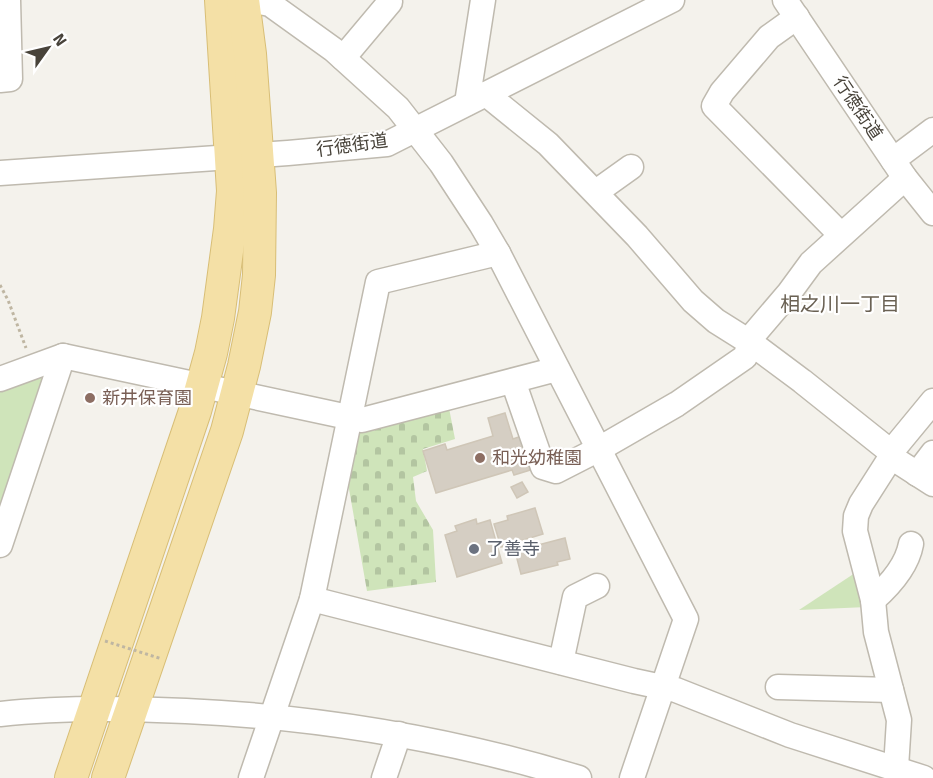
<svg xmlns="http://www.w3.org/2000/svg" width="933" height="778" font-family="Signika,'Noto Sans JP',sans-serif">
  <style>
    .green { fill: #cfe4ba }
    .cemetery { fill: url(#cemetery-stones) }
    .building { fill: #d5cec3; stroke: #cfc6b7; stroke-width: 1.5 }
    .lines { fill: none; stroke-linecap: round; stroke-linejoin: round }
    .minor-casing { stroke: #bfbaaf; stroke-width: 27 }
    .major-casing { stroke: #d8be76; stroke-width: 34 }
    .path { stroke: #bfb6a2; stroke-width: 3; stroke-dasharray: 3 3; stroke-linecap: butt }
    .minor { stroke: #fff; stroke-width: 24 }
    .major { stroke: #f4e0a6; stroke-width: 32 }
    .path-bridge { stroke: #bfb6a2; stroke-width: 3; stroke-dasharray: 3 3; stroke-linecap: butt }
    .education-dot { fill: #8d6e63; stroke: #fff; stroke-width: 2 }
    .worship-dot { fill: #6b7280; stroke: #fff; stroke-width: 2 }
    .labels { text-anchor: middle; stroke-width: 4.5; stroke-linejoin: round; paint-order: stroke }
    .street-label { font-size: 18px; fill: #48433a; stroke: #fff }
    .education-label { font-size: 18px; fill: #785e54; stroke: #fff; text-anchor: start }
    .worship-label { font-size: 18px; fill: #5b616d; stroke: #fff; text-anchor: start }
    .neighbourhood-label { font-size: 20px; fill: #6a6153; stroke: #fff }
  </style>
  <defs>
    <pattern id="cemetery-stones" width="16" height="16" patternUnits="userSpaceOnUse" patternTransform="scale(1.5)"><rect width="16" height="16" fill="#cfe4ba"/><path d="M2 7V4a2 2 0 0 1 4 0v3zM10 15v-3a2 2 0 0 1 4 0v3z" fill="#b3c5a1"/></pattern>
  </defs>
  <rect width="100%" height="100%" fill="#f4f2ec"/>
  <g class="green">
    <polygon points="43,371 48,377 0,522 0,387"/>
    <polygon points="858,571 867,607 799,610"/>
  </g>
  <polygon class="cemetery" points="449,408 455,439 423,449 427,471 413,477 416,501 433,530 436,582 367,591 346,472 355,431"/>
  <g class="building">
    <polygon points="505,413 513,439 527,434 537,468 514,475 512,470 436,493 423,451 445,444 447,450 493,436 488,418"/>
    <polygon points="522,482 528,492 517,498 511,487"/>
    <polygon points="535,508 543,534 501,547 494,524 508,520 507,516"/>
    <polygon points="476,519 477,524 490,520 502,563 457,577 445,535 457,531 455,526"/>
    <polygon points="565,538 570,559 557,562 558,565 521,574 515,551"/>
  </g>
  <g class="lines">
    <g class="minor-casing">
      <g id="minor">
        <polyline points="249,0 270,4 334,50 398,108 441,163 481,224 498,253 686,619 632,778"/>
        <polyline points="785,0 905,178 933,213"/>
        <polyline points="797,17 769,37 722,92 714,106 841,235"/>
        <polyline points="343,58 390,2"/>
        <polyline points="0,80 10,79 8,0"/>
        <polyline points="486,94 548,144 637,236 693,301 716,321 751,343 802,381 891,452"/>
        <polyline points="467,103 483,0"/>
        <polyline points="893,160 933,130"/>
        <polyline points="0,173 288,153 387,144 672,0"/>
        <polyline points="596,192 631,167"/>
        <polyline points="0,379 63,356 362,420 557,369"/>
        <polyline points="513,381 543,467 556,471 599,449 677,404 745,357 754,334 789,293 811,263 905,178"/>
        <polyline points="891,457 933,484"/>
        <polyline points="917,474 933,453"/>
        <polyline points="0,545 63,356"/>
        <polyline points="312,599 634,681 676,690 790,735 924,778"/>
        <path d="M873 600C890 585 907 566 911 544"/>
        <polyline points="561,662 575,597 597,586"/>
        <polyline points="778,687 891,690"/>
        <path d="M0 714C62 707 124 708 186 711 320 717 451 739 579 778"/>
        <polyline points="896,768 899,720 876,632 873,600 855,531 856,516 861,504 891,457 891,452 933,401"/>
        <polyline points="251,778 312,599 378,282 498,253"/>
        <polyline points="384,778 399,734"/>
      </g>
    </g>
    <g class="major-casing">
      <g id="major">
        <polyline points="71,778 195,411 211,353 218,318 230,229 233,191 221,0"/>
        <polyline points="108,778 227,431 244,366 255,312 259,275 260,193 250,54 243,0"/>
      </g>
    </g>
    <polyline class="path" points="0,285 8,300 26,348"/>
    <use href="#minor" class="minor"/>
    <use href="#major" class="major"/>
    <polyline class="path-bridge" points="105,641 162,659"/>
  </g>
  <g class="education-dot">
    <circle cx="90" cy="398" r="6"/>
    <circle cx="480" cy="458" r="6"/>
  </g>
  <circle class="worship-dot" cx="474" cy="549" r="6"/>
  <g class="labels">
    <g class="street-label">
      <text transform="translate(858 108) rotate(56)" y="6">行徳街道</text>
      <text transform="translate(352 145) rotate(-8)" y="6">行徳街道</text>
    </g>
    <g class="education-label">
      <text x="102" y="404">新井保育園</text>
      <text x="492" y="464">和光幼稚園</text>
    </g>
    <g class="worship-label">
      <text x="486" y="555">了善寺</text>
    </g>
    <g class="neighbourhood-label">
      <text x="840" y="311">相之川一丁目</text>
    </g>
  </g>
  <g transform="translate(48 48) rotate(56)" stroke="#ffffff" stroke-width="4.5" paint-order="stroke">
  <path d="M0-4.5L10 22L0 15L-10 22Z" fill="#48433a"/>
  <text y="-9" font-size="16" font-weight="bold" text-anchor="middle" fill="#48433a">N</text>
  </g>
</svg>
